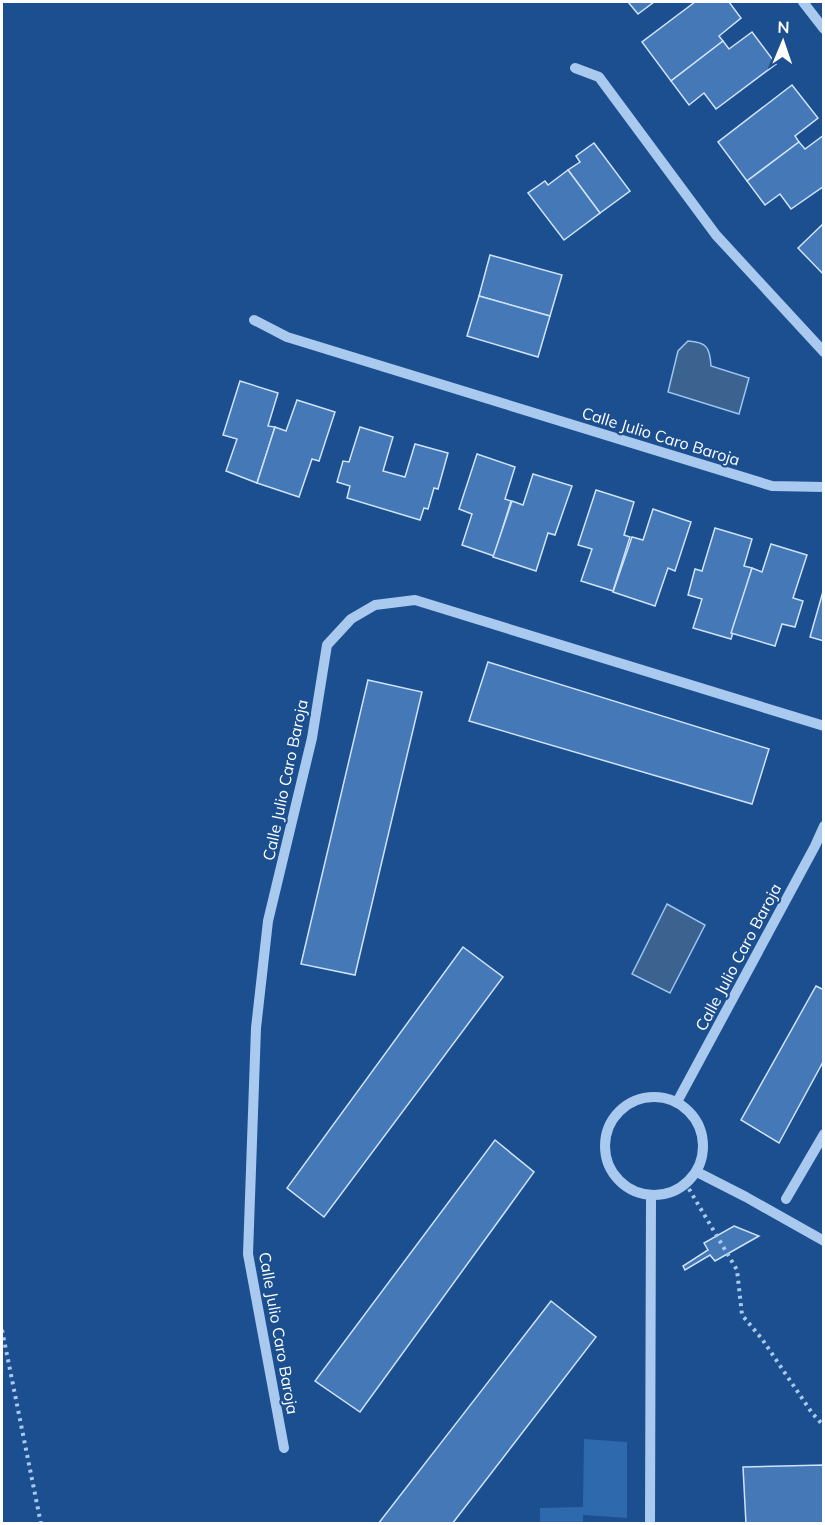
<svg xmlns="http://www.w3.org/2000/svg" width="825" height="1525" font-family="Mulish,sans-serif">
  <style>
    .green { fill: #2e69ad }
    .water { fill: #3c6290; stroke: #9cc4f0; stroke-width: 1.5 }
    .building { fill: #4478b7; stroke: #cfe3fa; stroke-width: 1.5 }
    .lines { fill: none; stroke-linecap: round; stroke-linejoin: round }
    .path { stroke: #a9c9ee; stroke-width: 4; stroke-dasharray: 3 4.5; stroke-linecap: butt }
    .minor { stroke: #a9c9ee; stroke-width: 10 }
    .labels { text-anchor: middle; stroke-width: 4.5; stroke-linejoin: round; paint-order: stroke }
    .street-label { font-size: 16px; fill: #fff; stroke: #1b4f8f }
  </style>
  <rect width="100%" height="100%" fill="#1b4f8f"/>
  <polygon class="green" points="584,1439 627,1442 627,1518 583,1515 583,1523 540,1523 540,1508 583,1507"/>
  <g class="water">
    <path d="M688 341C707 342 710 348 711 366L749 378 739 414 668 392 678 351Z"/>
    <polygon points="667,904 705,925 670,993 632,974"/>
  </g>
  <g class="building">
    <polygon points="628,2 654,2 638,14"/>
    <polygon points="695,2 729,2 741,18 719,36 723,41 671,81 642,42"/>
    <polygon points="752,32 776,64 716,109 704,93 689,105 671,81 723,41 729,49"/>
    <polygon points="792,85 818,118 795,136 799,142 747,181 718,142"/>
    <polygon points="824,135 824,186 791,209 780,194 765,205 747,181 799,142 805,149"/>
    <polygon points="594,143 630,191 600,213 568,170 580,162 576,156"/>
    <polygon points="568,170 600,213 564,240 528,193 545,181 548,185"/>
    <polygon points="824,223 824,275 798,248"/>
    <polygon points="490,255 562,275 550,316 479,296"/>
    <polygon points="479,296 550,316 538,357 467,336"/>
    <polygon points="240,381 278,393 268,426 275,427 257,483 226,471 237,439 223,435"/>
    <polygon points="297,400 335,412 319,461 312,459 299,497 257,483 275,427 286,431"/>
    <polygon points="360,427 393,437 383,471 405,477 415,444 448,453 438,489 434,488 428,509 424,508 420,520 347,498 350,486 337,482 343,461 349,462"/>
    <polygon points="477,454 515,467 505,499 511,501 494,556 462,545 472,514 459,509"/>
    <polygon points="533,474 572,486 555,535 548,533 536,571 493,557 512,501 523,505"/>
    <polygon points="596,490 634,502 624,535 630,537 613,591 581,581 592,549 578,545"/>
    <polygon points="653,509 691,522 675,571 668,568 655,606 613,592 632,537 643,540"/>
    <polygon points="715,528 752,539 744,566 752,568 731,639 693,628 702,599 688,595 695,569 702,571"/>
    <polygon points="771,544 807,555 793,598 803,601 795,627 782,624 775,646 731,633 752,568 762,572"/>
    <polygon points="824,588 824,641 810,637"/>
    <polygon points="488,662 769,749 752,804 469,721"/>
    <polygon points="368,680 422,692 355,975 301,964"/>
    <polygon points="463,947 503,977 324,1217 287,1188"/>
    <polygon points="816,986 824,990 824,1060 779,1143 741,1120"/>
    <polygon points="495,1140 534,1172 360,1412 315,1381"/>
    <polygon points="734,1226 759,1236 715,1261 710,1255 685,1270 683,1266 708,1250 704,1243"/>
    <polygon points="551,1301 596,1337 452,1524 378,1524"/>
    <polygon points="823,1465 824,1524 746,1524 743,1467"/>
  </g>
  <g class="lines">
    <g class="path">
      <polyline points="689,1189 737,1270 742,1315 762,1339 812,1413 824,1426"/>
      <polyline points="2,1330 41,1524"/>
    </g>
    <g class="minor">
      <polyline points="803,2 824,29"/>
      <polyline points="575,68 599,77 716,235 824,352"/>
      <polyline points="254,320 287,337 772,486 824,487"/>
      <circle cx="654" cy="1146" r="49"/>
      <polyline points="677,1102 815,846 824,826"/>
      <polyline points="697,1172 746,1197 824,1241"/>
      <polyline points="786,1199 824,1134"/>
      <polyline points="284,1448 248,1254 256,1028 268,921 312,738 327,645 351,619 375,605 415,600 824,726"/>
      <polyline points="650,1524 651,1196"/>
    </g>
  </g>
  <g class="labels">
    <g class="street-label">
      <text transform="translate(661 436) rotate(17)" y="6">Calle Julio Caro Baroja</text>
      <text transform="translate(285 780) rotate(-78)" y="6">Calle Julio Caro Baroja</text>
      <text transform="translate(738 957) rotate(-62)" y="6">Calle Julio Caro Baroja</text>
      <text transform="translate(279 1333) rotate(80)" y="6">Calle Julio Caro Baroja</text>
    </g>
  </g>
  <rect width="825" height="1525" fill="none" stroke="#ffffff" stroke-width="6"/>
  <g transform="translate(783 42) rotate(2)" stroke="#1b4f8f" stroke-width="4.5" paint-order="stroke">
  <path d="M0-4.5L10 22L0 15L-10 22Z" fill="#ffffff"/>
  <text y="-9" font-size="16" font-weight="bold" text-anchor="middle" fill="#ffffff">N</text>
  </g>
</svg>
